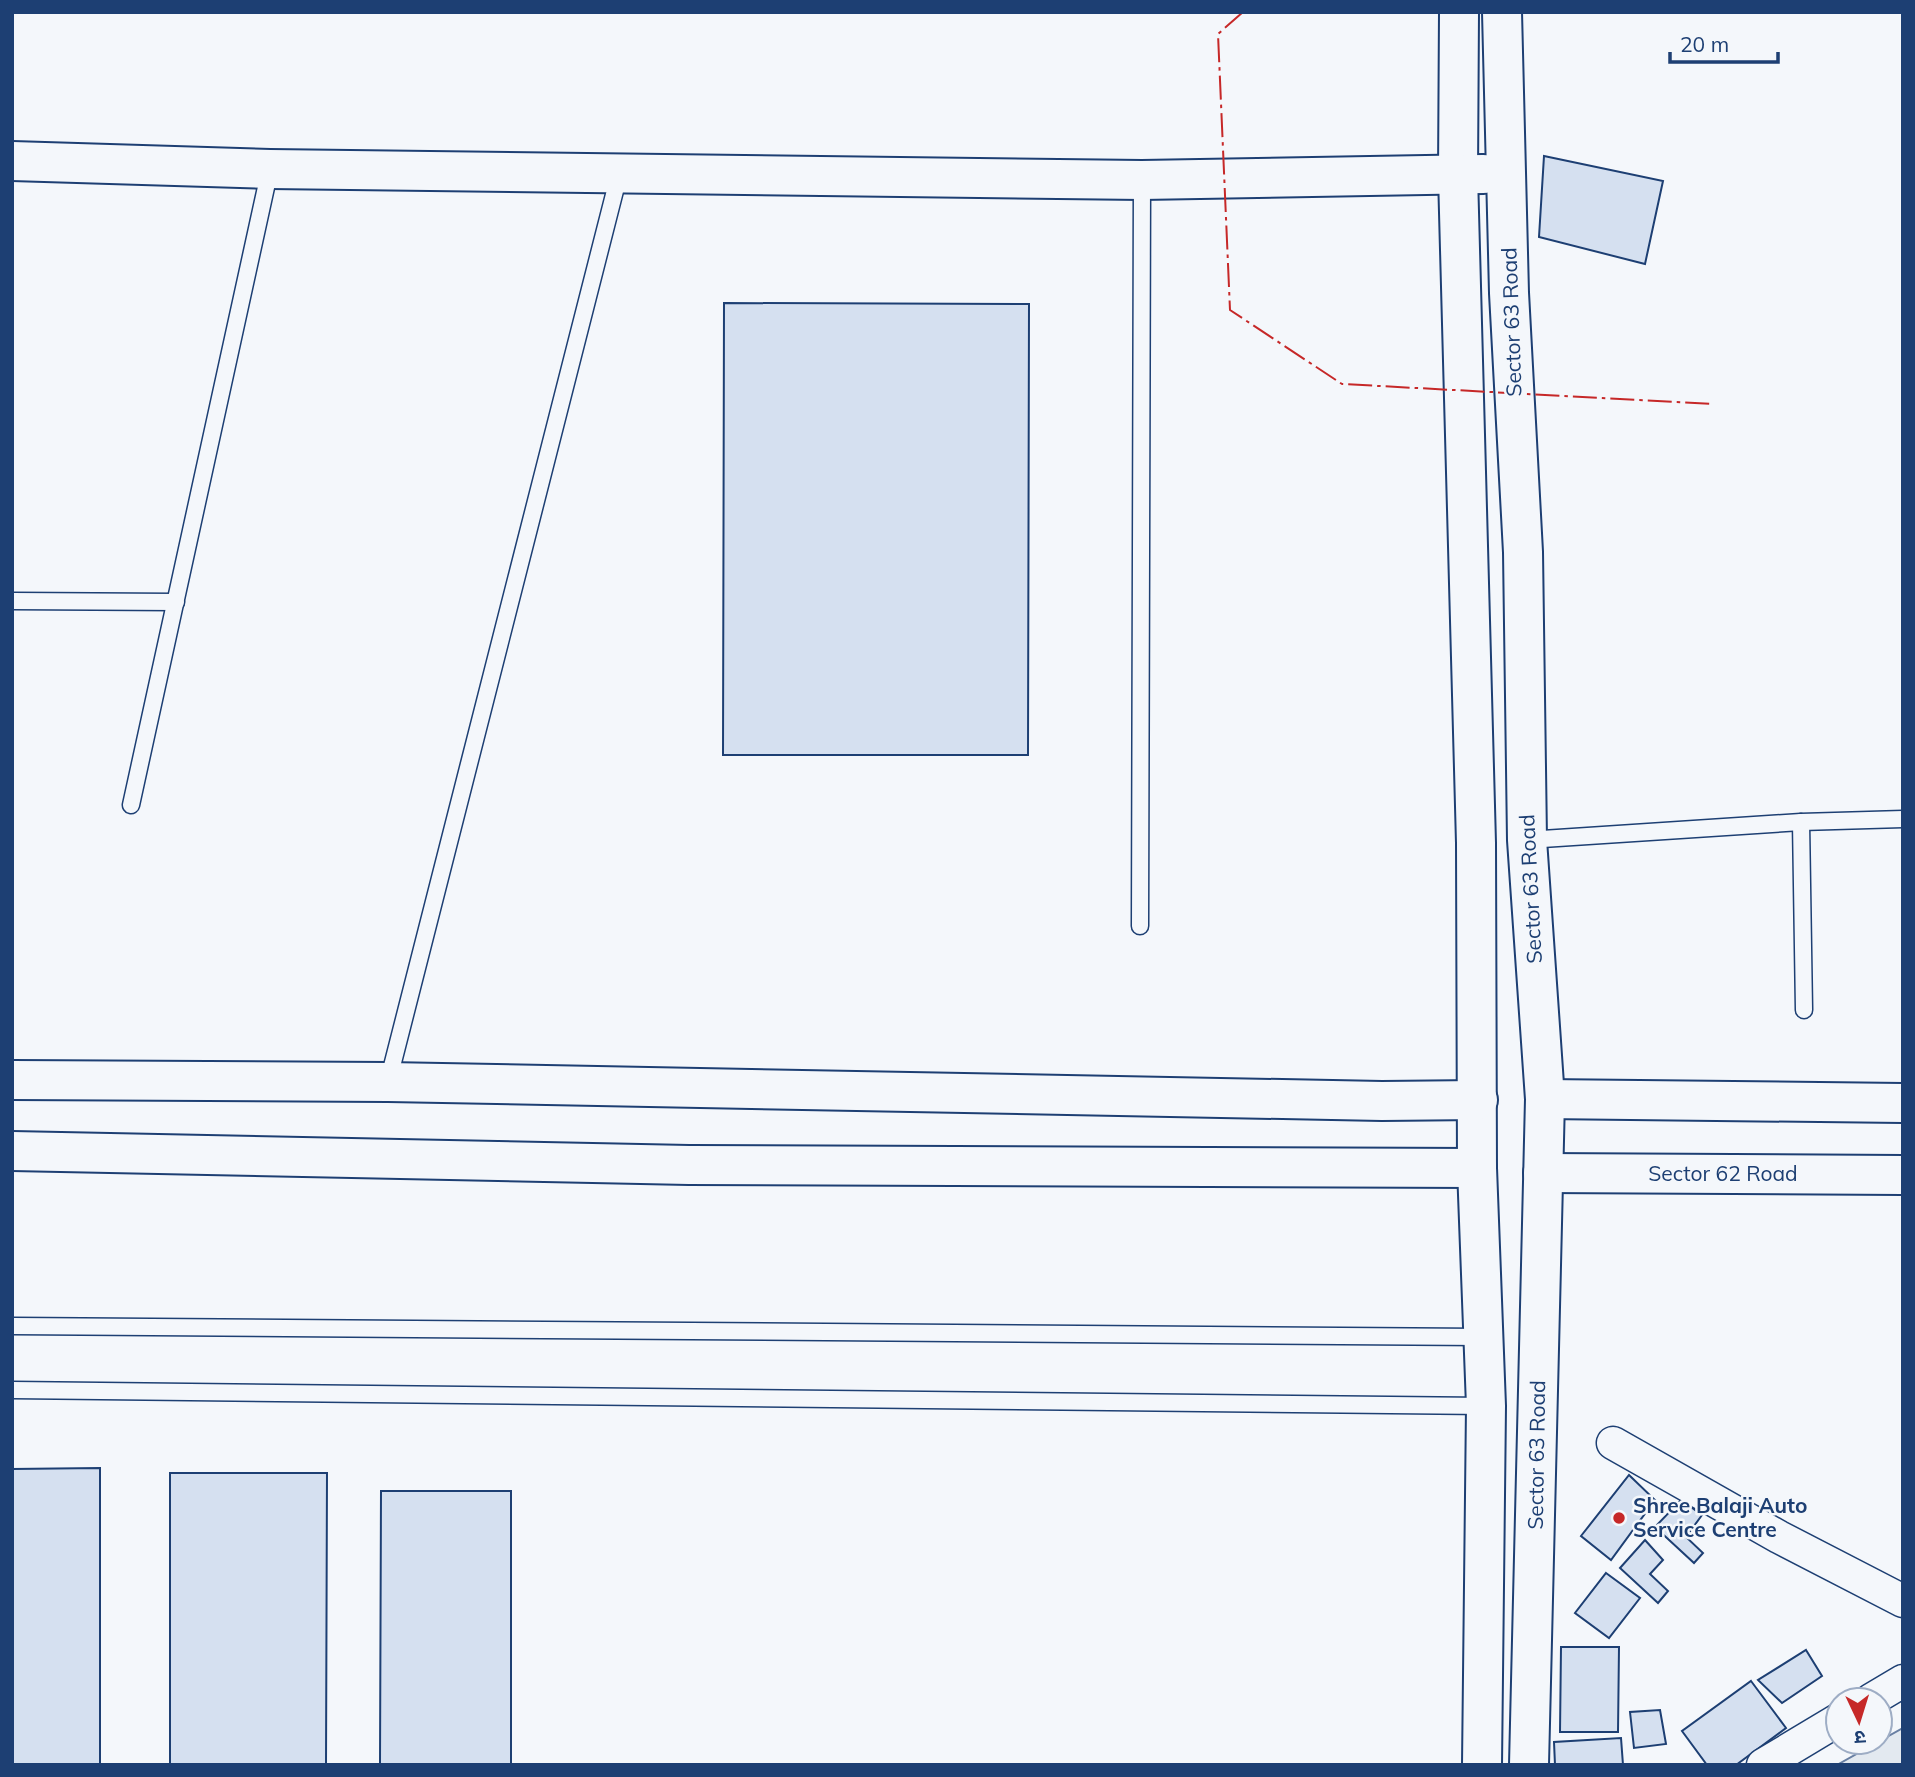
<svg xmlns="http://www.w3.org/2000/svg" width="1915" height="1777" font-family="Mulish,'Noto Sans Devanagari',sans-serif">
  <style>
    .green { fill: #e3e9f0; stroke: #687fa3; stroke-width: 2 }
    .building { fill: #d5e0f0; stroke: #1d3f73; stroke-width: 2 }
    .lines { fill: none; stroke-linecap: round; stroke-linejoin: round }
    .service-casing { stroke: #1d3f73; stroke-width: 19 }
    .minor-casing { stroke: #1d3f73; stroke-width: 35 }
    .tertiary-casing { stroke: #1d3f73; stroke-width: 42 }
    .service { stroke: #f4f7fb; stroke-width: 16 }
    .minor { stroke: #f4f7fb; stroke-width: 32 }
    .tertiary { stroke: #f4f7fb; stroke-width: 38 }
    .power { stroke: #c62828; stroke-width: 2; stroke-dasharray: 24 5 3.5 5; stroke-linecap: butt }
    .poi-dot { fill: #c62828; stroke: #f4f7fb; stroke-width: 2.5 }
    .labels { text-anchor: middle; stroke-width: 5; stroke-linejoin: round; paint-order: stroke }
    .street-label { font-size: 21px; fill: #1d3f73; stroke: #f4f7fb }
    .poi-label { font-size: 21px; font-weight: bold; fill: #1d3f73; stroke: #f4f7fb; text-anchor: start }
  </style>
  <rect width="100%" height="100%" fill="#f4f7fb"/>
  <polygon class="green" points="1903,1728 1903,1765 1837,1765"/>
  <g class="building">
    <polygon points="1544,156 1663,181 1645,264 1539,237"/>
    <polygon points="724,303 1029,304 1028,755 723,755"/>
    <polygon points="100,1468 100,1765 12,1765 12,1469"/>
    <polygon points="170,1473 327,1473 326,1765 170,1765"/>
    <polygon points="1629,1475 1655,1500 1611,1560 1581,1536"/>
    <polygon points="381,1491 511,1491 511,1765 380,1765"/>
    <polygon points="1681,1500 1702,1515 1686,1537 1703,1553 1694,1563 1655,1527"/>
    <polygon points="1645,1540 1663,1560 1650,1574 1668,1591 1658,1603 1620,1568"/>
    <polygon points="1606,1573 1640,1598 1609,1638 1575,1613"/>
    <polygon points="1561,1647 1619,1647 1618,1732 1560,1732"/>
    <polygon points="1806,1650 1822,1676 1782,1703 1758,1680"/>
    <polygon points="1751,1681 1786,1728 1736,1765 1707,1765 1682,1731"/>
    <polygon points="1660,1710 1666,1744 1634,1748 1630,1712"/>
    <polygon points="1621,1738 1623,1765 1555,1765 1554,1742"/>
  </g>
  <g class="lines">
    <g class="service-casing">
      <g id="service">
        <polyline points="12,601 176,602"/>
        <polyline points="131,805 270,169"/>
        <polyline points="1801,822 1804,1010"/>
        <polyline points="1527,840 1801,822 1903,819"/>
        <polyline points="1140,926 1142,180"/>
        <polyline points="388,1082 619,175"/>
        <polyline points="12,1326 1483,1337"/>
        <polyline points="12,1390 1486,1406"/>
      </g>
    </g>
    <g class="minor-casing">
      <g id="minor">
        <polyline points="1613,1443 1779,1537 1903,1601"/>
        <polyline points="1871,1700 1903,1681"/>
        <polyline points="1763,1765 1838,1720"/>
      </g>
    </g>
    <g class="tertiary-casing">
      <g id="tertiary">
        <polyline points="1459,12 1458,175 1476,843 1477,1168 1486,1406 1482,1765"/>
        <polyline points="1502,12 1509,293 1523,552 1527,840 1545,1099 1529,1765"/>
        <polyline points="12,161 270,169 1142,180 1483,174"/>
        <polyline points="12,1080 388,1082 1382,1101 1478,1100"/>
        <polyline points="1545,1099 1903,1103"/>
        <polyline points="12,1151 689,1165 1477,1168"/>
        <polyline points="1543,1173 1903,1175"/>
      </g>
    </g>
    <use href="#service" class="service"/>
    <use href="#minor" class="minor"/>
    <use href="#tertiary" class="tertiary"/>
    <polyline class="power" points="1243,12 1218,34 1230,310 1342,384 1714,404"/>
  </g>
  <circle class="poi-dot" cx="1619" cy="1518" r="7"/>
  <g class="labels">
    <g class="street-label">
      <text transform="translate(1512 322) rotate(-92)" y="7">Sector 63 Road</text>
      <text transform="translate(1531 889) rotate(-93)" y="7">Sector 63 Road</text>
      <text x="1723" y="1181">Sector 62 Road</text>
      <text transform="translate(1537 1455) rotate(-89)" y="7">Sector 63 Road</text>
    </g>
    <g class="poi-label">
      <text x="1633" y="1513">Shree Balaji Auto<tspan x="1633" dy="24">Service Centre</tspan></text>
    </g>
  </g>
  <rect width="1915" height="1777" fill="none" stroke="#1d3f73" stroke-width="28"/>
  <g transform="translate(1859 1721) rotate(176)"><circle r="33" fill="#f4f7fb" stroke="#9eadc5" stroke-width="2"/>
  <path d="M0-5L12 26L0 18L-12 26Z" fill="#c62828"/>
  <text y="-10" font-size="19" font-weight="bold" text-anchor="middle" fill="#1d3f73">उ</text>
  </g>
  <path d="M1670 52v10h108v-10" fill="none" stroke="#1d3f73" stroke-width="3.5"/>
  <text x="1680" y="52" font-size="21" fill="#1d3f73" stroke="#f4f7fb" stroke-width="5" paint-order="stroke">20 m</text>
</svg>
